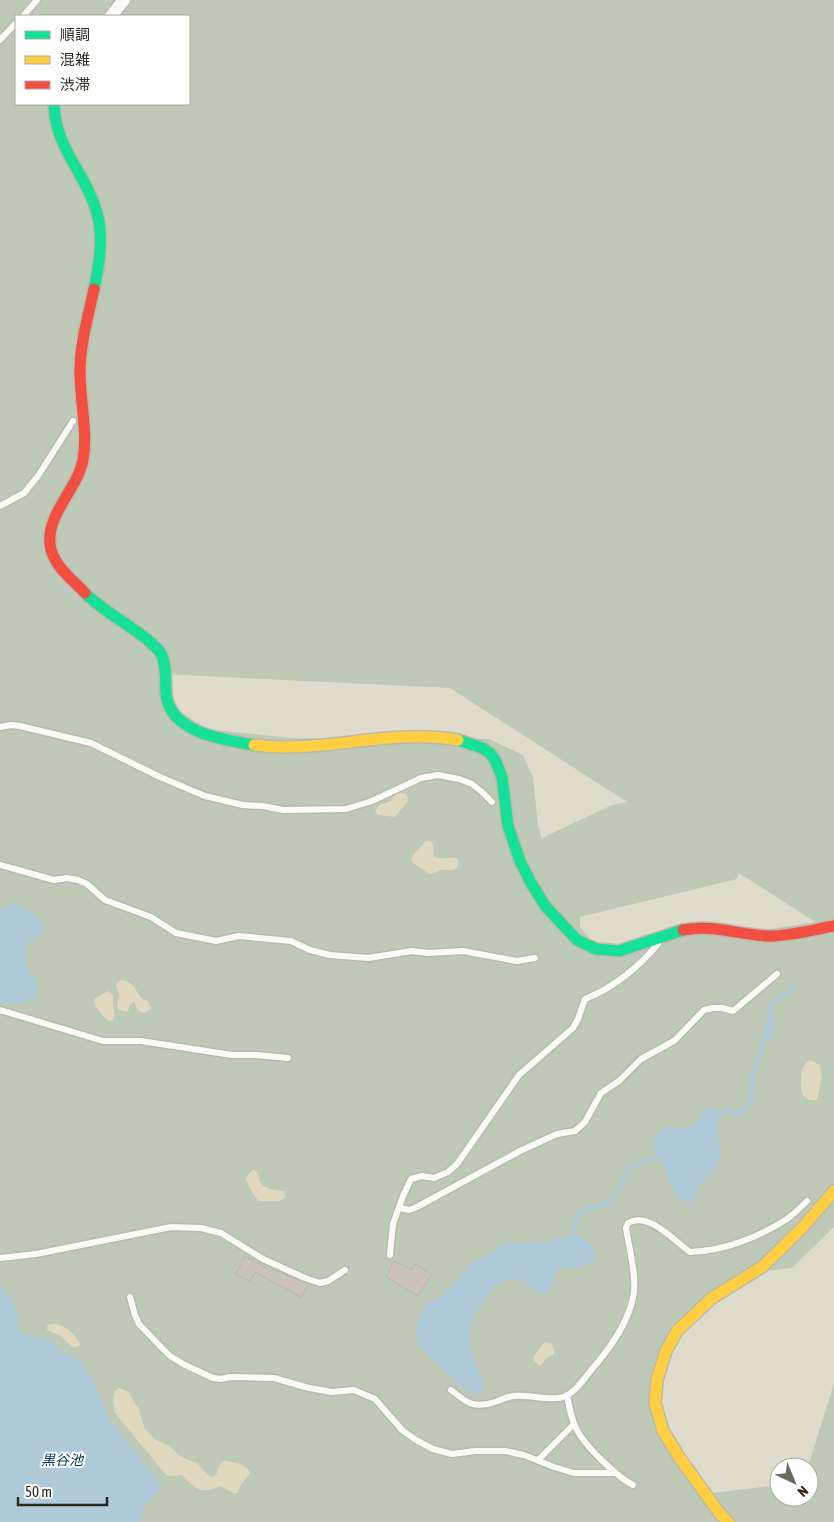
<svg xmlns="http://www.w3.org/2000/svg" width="834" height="1522" font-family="'Asap Condensed','Noto Sans JP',sans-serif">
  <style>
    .green { fill: #becab7; fill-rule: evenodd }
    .sand { fill: #e0d9be }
    .water { fill: #afcad9 }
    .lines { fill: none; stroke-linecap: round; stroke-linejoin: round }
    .stream { stroke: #afcad9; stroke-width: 4 }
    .building { fill: #ccc5b7; stroke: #bbb6aa }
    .lane-casing { stroke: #bcb9ad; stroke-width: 9 }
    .street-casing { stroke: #bcb9ad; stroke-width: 15 }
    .fast-casing { stroke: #bcb9ad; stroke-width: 14 }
    .slow-casing { stroke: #bcb9ad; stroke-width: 14 }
    .jam-casing { stroke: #bcb9ad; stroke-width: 14 }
    .path { stroke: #c2c0ba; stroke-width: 2; stroke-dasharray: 4 4; stroke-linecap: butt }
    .lane { stroke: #fafaf7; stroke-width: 6 }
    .street { stroke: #fafaf7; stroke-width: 12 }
    .fast { stroke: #16e098; stroke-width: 11 }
    .slow { stroke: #ffcf43; stroke-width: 11 }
    .jam { stroke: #f24e42; stroke-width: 11 }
    .labels { text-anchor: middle; stroke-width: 4; stroke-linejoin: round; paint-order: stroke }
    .water-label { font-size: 14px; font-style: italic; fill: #033a56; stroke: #fff }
  </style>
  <rect width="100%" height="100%" fill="#dfdccc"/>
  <path class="green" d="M0 0H834V1227L792 1268 745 1273 680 1324 651 1392 704 1494 779 1485V1497H809L808 1467 834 1383V1522H0ZM16 16H189V104H16ZM161 674 450 688 627 802 612 805 542 838 538 825 533 777 523 755 489 739 292 738 205 729 179 710ZM739 873 815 922 764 930 675 929 624 946 593 942 580 927V917L737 879Z"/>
  <g class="sand">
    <polygon points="401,793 405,793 409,800 395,817 378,815 375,811 379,805 391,801 396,794"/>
    <path d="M426 841H430L433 844 434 857C443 860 450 856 458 859V867C452 872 449 869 441 870 437 871 434 874 429 874 423 868 415 866 411 860 413 855 422 845 426 841Z"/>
    <path d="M123 980C140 985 134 997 148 1001L151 1009 144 1013C135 1011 138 1008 134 1002L130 1004 128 1011 125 1012 117 1008 119 994 116 986 119 981Z"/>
    <polygon points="108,991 113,995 113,1005 115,1016 113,1020 108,1021 95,1006 94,999"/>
    <path d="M810 1060 820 1065 822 1079C818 1086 821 1093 816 1100 803 1101 800 1093 801 1082 802 1072 801 1065 810 1060Z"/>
    <path d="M253 1169 258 1173C259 1176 258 1179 260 1182 264 1190 276 1190 284 1191L286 1197 280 1201H259L255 1197 246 1180 247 1176Z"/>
    <path d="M53 1324C64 1324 76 1334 80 1345L75 1348 71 1346 60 1335 48 1331 47 1328 48 1325Z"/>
    <polygon points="545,1342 552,1344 554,1350 554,1354 547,1358 540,1366 534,1361 534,1356"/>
    <path d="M119 1388 129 1392 135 1404 138 1407 145 1429 156 1440 168 1445 180 1456 198 1464 208 1475 211 1477 216 1475 220 1464 225 1460C234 1464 244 1462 250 1472 247 1480 240 1483 238 1492L235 1494 220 1486C200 1495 196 1489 182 1475L167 1476 115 1413 113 1400 115 1391Z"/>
  </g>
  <g class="water">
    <path d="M11 903C23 906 36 916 43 926L42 933 25 945C24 955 26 964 30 972 31 976 35 979 36 982 42 1005 15 1006 0 1002V911Z"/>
    <path d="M709 1108 719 1112C721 1119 717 1124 717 1131 717 1139 722 1147 721 1155 720 1166 704 1178 699 1187 696 1191 696 1197 693 1202 672 1206 670 1178 663 1164 661 1159 655 1153 654 1148 653 1143 657 1137 659 1133 666 1122 676 1130 687 1128 698 1124 700 1113 709 1108Z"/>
    <path d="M577 1235C587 1240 595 1246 595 1258 579 1272 575 1264 557 1269 552 1279 553 1291 542 1295 535 1292 532 1287 527 1283 511 1272 493 1285 485 1300 481 1308 473 1312 471 1323 469 1332 470 1348 473 1358 476 1370 487 1377 482 1390L478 1394 472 1393 461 1386 421 1348 415 1335 418 1318 425 1307 431 1301 443 1295 476 1259 487 1255 503 1244 543 1242Z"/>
    <polygon points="0,1283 15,1305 17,1313 18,1326 20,1332 23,1334 44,1338 51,1341 59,1351 73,1357 81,1363 94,1381 109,1419 162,1487 145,1506 140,1522 0,1522"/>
  </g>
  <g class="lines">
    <g class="stream">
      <path d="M764 1041C773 1032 775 1028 770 1015"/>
      <polyline points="720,1116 724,1112 731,1111 736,1114 741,1112 750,1102 754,1072 762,1048 764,1033 769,1022 770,1007 780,997 791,991 794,985"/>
      <path d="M572 1236C578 1195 592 1218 613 1198 622 1190 622 1175 631 1168 639 1161 650 1160 660 1156"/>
    </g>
  </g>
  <g class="building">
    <polygon points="245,1256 271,1271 272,1269 309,1284 301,1297 255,1272 250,1281 236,1274"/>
    <polygon points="394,1261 412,1270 415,1264 432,1274 418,1296 386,1277"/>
  </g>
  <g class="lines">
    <g class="lane-casing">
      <g id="lane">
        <polyline points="23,16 37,0"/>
        <polyline points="0,40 16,23"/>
        <polyline points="0,506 24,493 38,476 73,421"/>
        <polyline points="0,727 11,725 20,726 91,743 160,777 205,796 243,805 263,806 283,810 346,809 372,801 421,778 438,775 459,779 472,784 482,792 492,802"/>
        <polyline points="0,865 54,880 67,878 78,880 87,884 105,900 151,917 176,933 216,941 239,936 291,941 310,950 330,955 368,958 412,951 428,953 463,951 517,961 535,958"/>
        <polyline points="0,1010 103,1041 141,1041 232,1055 256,1055 288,1058"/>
        <polyline points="400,1208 409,1210 415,1208 520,1151 557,1134 575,1131 585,1122 601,1093 619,1081 641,1059 674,1041 704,1010 713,1008 722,1008 733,1011 777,974"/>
        <path d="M390 1255 393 1224 403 1196 411 1179 422 1176 434 1178 448 1172 457 1164 519 1075 573 1028 578 1019 585 999C613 988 639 967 658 944"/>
        <polyline points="0,1258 36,1254 171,1227 201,1228 221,1233 263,1259 305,1278 320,1283 328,1281 345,1270"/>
        <polyline points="130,1297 135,1315 139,1324 161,1347 170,1356 185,1365 213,1378 221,1379 230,1377 274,1378 309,1388 332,1392 354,1390 375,1399 403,1431 416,1440 433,1449 452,1454 475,1451 505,1451 524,1455 554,1467 574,1473 614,1473"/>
        <path d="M451 1390C467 1403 474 1409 495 1402 501 1400 506 1397 513 1396 529 1394 552 1402 566 1396 577 1391 585 1377 593 1368 611 1347 630 1321 634 1292 636 1272 629 1248 626 1228L628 1223C649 1211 674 1241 690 1252 724 1251 759 1237 787 1219 794 1214 801 1207 807 1201"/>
        <path d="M567 1395C569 1407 571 1419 577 1430 585 1446 617 1477 633 1485"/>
        <polyline points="538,1460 574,1424"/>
      </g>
    </g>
    <g class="street-casing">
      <polyline id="street" points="111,16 124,0"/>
    </g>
    <g class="fast-casing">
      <g id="fast">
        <path d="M54 104C55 149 86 173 97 213 104 238 99 265 94 289"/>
        <path d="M85 593C104 612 129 624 149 641 153 645 157 648 160 652 167 663 165 681 166 693 169 733 224 740 254 745"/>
        <polyline points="458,740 482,748 490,753 495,760 502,777 508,826 520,861 531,883 546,907 577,940 596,949 619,951 683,930"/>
      </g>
    </g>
    <g class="slow-casing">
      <g id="slow">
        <path d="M254 745C322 754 390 728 458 740"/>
        <polyline points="728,1522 720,1514 679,1457 663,1431 655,1403 657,1380 666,1351 677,1331 712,1298 762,1267 801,1229 834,1191"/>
      </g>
    </g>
    <g class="jam-casing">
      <g id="jam">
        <path d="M85 593C72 579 52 565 50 544 47 513 77 490 83 460 88 431 80 401 80 372 80 344 88 317 94 289"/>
        <path d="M683 930C713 924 739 935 768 936 791 936 812 930 834 926"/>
      </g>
    </g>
    <g class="path">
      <polyline points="760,1027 778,1033"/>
      <polyline points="750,1054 765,1058"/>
      <polyline points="735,1109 736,1118"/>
      <polyline points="650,1152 654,1162"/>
    </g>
    <use href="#lane" class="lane"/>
    <use href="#street" class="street"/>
    <use href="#fast" class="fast"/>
    <use href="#slow" class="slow"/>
    <use href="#jam" class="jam"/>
  </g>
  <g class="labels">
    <g class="water-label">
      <text x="62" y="1465">黒谷池</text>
    </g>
  </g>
  <rect x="15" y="15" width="175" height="90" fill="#ffffff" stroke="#abaaa5"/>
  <rect x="25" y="31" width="25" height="8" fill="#16e098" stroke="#abaaa5"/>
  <text x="60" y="40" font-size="15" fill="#2c2a1f">順調</text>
  <rect x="25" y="56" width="25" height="8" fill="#ffcf43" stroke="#abaaa5"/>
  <text x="60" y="65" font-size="15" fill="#2c2a1f">混雑</text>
  <rect x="25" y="81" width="25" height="8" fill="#f24e42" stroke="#abaaa5"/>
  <text x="60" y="90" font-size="15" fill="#2c2a1f">渋滞</text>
  <g transform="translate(794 1482) rotate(136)"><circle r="24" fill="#ffffff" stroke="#abaaa5"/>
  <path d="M0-4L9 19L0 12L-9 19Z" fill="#6b685c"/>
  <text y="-8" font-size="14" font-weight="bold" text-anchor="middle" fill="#2c2a1f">N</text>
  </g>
  <path d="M18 1497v8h89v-8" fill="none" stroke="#2c2a1f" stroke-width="2.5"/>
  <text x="25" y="1497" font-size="15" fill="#2c2a1f" stroke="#ffffff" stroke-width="4" paint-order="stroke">50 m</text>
</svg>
